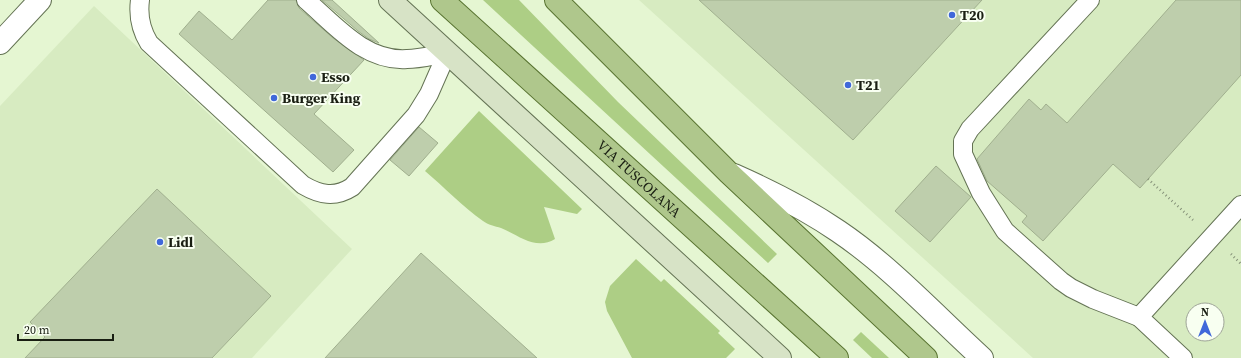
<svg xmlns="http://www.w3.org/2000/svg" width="1241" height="358" font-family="'Source Serif 4',serif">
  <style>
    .built { fill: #d7ebc1; fill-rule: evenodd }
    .green { fill: #adce85 }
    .building { fill: #beceac; stroke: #a0af8e }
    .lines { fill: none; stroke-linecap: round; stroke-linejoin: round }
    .lane-casing { stroke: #647354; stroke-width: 20 }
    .street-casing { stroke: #647354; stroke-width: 24 }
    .secondary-casing { stroke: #647354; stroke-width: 24 }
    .primary-casing { stroke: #587330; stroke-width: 24 }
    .path { stroke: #869279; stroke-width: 2.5; stroke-dasharray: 1 3; stroke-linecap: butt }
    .lane { stroke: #fff; stroke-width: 18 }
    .street { stroke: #fff; stroke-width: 22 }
    .secondary { stroke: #d7e3c6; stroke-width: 22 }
    .primary { stroke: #afc78c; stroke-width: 22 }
    .poi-dot { fill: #4068da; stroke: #f8fff1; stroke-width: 1.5 }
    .labels { text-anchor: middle; stroke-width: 4; stroke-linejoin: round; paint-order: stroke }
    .poi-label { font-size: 14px; font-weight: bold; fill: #191e12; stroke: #f8fff1; text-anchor: start }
    .street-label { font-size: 14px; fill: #191e12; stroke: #f8fff1 }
  </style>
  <rect width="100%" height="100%" fill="#e5f6d2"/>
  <g class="built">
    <path d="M639 0H1241V358H1033ZM1193 310H1217V334H1193Z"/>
    <polygon points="94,6 352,249 252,358 0,358 0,106"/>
  </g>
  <g class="green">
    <polygon points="483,0 519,0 618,102 777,254 768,263"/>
    <path d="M479 111 582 209 577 214 544 207 555 239C536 251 518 235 501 228 495 226 488 225 483 221 463 207 444 187 425 171Z"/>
    <polygon points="636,259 661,282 664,279 720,331 718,333 735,349 726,358 632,358 607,311 605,302 610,286"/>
    <polygon points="861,332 889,358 872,358 853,340"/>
  </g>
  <g class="building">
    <polygon points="268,0 296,0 299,8 333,38 364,60 314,114 354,150 333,172 179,34 199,11 232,40"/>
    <polygon points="322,0 332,0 379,43 369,39 358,31"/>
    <polygon points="699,0 982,0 853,140"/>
    <polygon points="1176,0 1241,0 1241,75 1140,188 1113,164 1043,241 1022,222 1027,216 987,181 977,159 1029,99 1041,110 1046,104 1067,123"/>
    <polygon points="419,127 438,143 409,176 390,160"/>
    <polygon points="936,166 971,197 930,242 895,211"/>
    <polygon points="157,189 271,296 212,358 25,358 45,337 30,322"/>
    <polygon points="421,253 537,358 325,358"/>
  </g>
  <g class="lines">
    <g class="lane-casing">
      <g id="lane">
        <path d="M140 0C138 15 141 30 149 43L303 185C320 195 335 198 352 187L416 115 429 94 447 53"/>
        <path d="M306 0C335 25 365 62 407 59 420 59 434 55 447 53"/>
        <polyline points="1090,0 970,129 963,141 963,154 981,193 1005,231 1061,281 1071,288 1093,299 1139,317"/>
        <polyline points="1183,358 1139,317 1241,205"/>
      </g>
    </g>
    <g class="street-casing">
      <g id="street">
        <polyline points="0,43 40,0"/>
        <path d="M734 175C770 191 806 209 838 231 890 266 936 316 982 358"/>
      </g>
    </g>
    <g class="secondary-casing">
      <polyline id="secondary" points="390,0 780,358"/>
    </g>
    <g class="primary-casing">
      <g id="primary">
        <path id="s1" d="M442 0 837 358"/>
        <polyline points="556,0 729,173 926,358"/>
      </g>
    </g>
    <g class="path">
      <polyline points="1148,179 1193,220"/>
      <polyline points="1231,254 1241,264"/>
    </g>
    <use href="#lane" class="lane"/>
    <use href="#street" class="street"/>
    <use href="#secondary" class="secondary"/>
    <use href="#primary" class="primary"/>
  </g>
  <g class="poi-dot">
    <circle cx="952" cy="15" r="4"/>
    <circle cx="313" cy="77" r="4"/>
    <circle cx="848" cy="85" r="4"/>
    <circle cx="274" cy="98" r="4"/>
    <circle cx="160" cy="242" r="4"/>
  </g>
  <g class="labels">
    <g class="poi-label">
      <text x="960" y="20">T20</text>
      <text x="321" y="82">Esso</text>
      <text x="856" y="90">T21</text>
      <text x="282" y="103">Burger King</text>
      <text x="168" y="247">Lidl</text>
    </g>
    <g class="street-label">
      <text dy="5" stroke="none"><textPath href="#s1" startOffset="266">VIA TUSCOLANA</textPath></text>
    </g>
  </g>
  <g transform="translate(1205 322)"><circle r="19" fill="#f8fff1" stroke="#9fa598"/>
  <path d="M0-3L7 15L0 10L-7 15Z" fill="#4068da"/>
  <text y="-6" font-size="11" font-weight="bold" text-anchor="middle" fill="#191e12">N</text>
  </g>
  <path d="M18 334v6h95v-6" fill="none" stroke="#191e12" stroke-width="2"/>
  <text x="24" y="334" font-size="12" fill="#191e12" stroke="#f8fff1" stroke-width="3" paint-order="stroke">20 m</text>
</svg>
